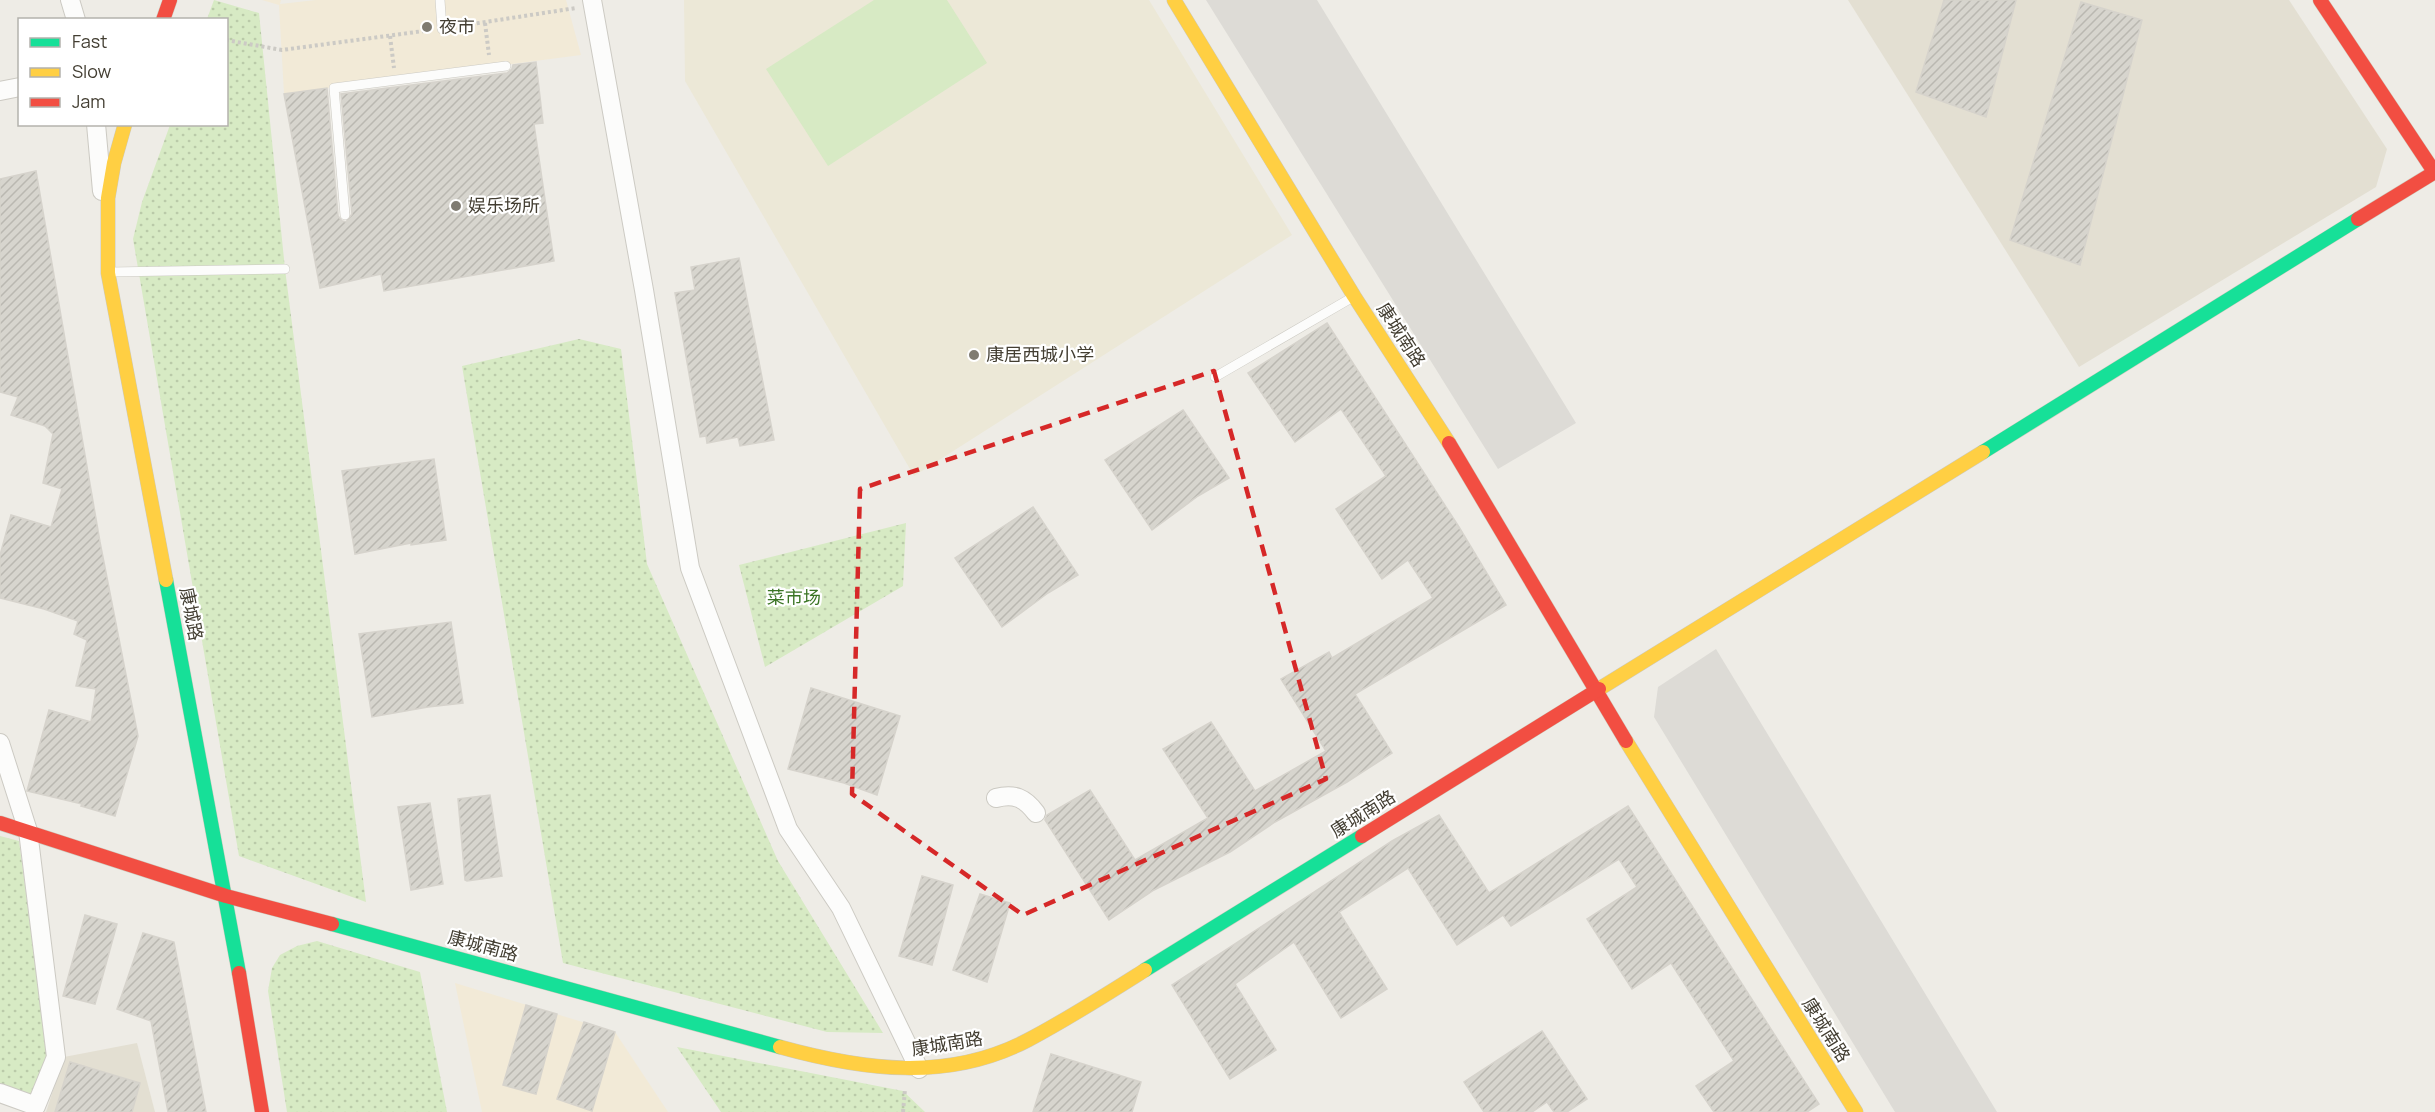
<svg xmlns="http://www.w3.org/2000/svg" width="2435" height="1112" font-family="Manrope,'Noto Sans SC',sans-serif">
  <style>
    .residential { fill: #e3dfd2 }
    .commercial { fill: #f2ead7 }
    .education { fill: #ece8d7 }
    .park { fill: url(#park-dots) }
    .pitch { fill: #d7eac4 }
    .parking { fill: #dddbd6 }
    .building { fill: url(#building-hatch); stroke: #d6d3cc; stroke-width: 1.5 }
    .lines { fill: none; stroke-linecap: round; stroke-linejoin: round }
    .lane-casing { stroke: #cccac3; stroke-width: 10 }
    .street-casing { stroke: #cccac3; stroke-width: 20 }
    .fast-casing { stroke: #cdcabd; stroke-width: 15 }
    .slow-casing { stroke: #cdcabd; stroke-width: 15 }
    .jam-casing { stroke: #cdcabd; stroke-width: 15 }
    .path { stroke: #cccac5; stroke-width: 4; stroke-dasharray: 3 3; stroke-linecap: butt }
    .lane { stroke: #fcfcfb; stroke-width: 9 }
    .street { stroke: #fcfcfb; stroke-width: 18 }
    .fast { stroke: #16e098; stroke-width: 14 }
    .slow { stroke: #ffcf43; stroke-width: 14 }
    .jam { stroke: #f24e42; stroke-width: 14 }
    .marked { fill: none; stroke: #d62828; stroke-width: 4.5; stroke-dasharray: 12 8; stroke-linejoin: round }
    .poi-dot { fill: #7f7b71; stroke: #fff; stroke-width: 2 }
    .labels { text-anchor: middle; stroke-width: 4.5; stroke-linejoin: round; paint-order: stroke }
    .poi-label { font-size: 18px; fill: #433e32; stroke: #fff; text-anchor: start }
    .street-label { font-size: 18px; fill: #433e32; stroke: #fff }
    .park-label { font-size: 18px; fill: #3b7525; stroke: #fff }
  </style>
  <defs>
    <pattern id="park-dots" width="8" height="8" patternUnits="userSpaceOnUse" patternTransform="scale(1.5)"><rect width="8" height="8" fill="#d7eac4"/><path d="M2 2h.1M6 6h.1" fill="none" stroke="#bacaa9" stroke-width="1.8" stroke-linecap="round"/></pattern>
    <pattern id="building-hatch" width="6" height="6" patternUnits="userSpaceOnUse" patternTransform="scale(1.5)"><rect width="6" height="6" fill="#d7d5ce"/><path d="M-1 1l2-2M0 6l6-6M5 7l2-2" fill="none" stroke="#bab8b1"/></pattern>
  </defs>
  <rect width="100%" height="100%" fill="#eeece6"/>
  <g class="residential">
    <polygon points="1848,0 2289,0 2387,149 2376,187 2079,367"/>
    <polygon points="137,1043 155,1112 46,1112 64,1057"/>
  </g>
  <g class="commercial">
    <polygon points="262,0 281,0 280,4 316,0 566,0 581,55 284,94 279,5"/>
    <polygon points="455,983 615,1032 668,1112 482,1112"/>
  </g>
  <polygon class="education" points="684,0 1149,0 1292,235 914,476 685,81"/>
  <g class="park">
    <polygon points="214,0 259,13 285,269 366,902 239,856 133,239 142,202 170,125 226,124 226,20 207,19"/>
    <polygon points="579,339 621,349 647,564 778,861 883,1033 827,1032 563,963 462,366"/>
    <polygon points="906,523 903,586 765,667 739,565"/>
    <polygon points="0,836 19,841 49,1066 36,1106 0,1093"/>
    <polygon points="317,941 420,972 447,1112 287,1112 268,991 272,968 280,955 297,946"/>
    <polygon points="677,1047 903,1091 925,1112 721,1112"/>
  </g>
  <polygon class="pitch" points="874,0 947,0 987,63 828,166 766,69"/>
  <g class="parking">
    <polygon points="1206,0 1317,0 1576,423 1498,469"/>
    <polygon points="1716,649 1997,1112 1895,1112 1654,717 1658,687"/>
  </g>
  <g class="building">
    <polygon points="1944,0 2016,0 1986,117 1916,92"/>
    <polygon points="2081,2 2142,20 2080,265 2010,240"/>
    <polygon points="536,62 543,123 534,124 554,261 384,291 381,274 320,288 284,94 327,88 338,216 342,221 346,222 352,214 341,94 507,73 512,69 513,65"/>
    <polygon points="36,171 100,542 138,736 115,816 81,806 82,804 27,791 49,710 91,722 96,689 76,686 87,640 74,634 78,621 44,609 0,598 0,555 11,515 51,527 62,489 43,483 53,434 45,426 11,415 18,397 0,392 0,179"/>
    <polygon points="739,258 774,440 740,446 738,437 707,443 706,436 700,437 675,293 695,290 691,267"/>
    <polygon points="1327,323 1459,527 1506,605 1355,694 1392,753 1347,782 1275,822 1230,852 1154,890 1109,920 1045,820 1047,815 1090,790 1135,860 1208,818 1163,749 1211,722 1255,791 1326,751 1281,679 1329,652 1332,658 1433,598 1408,560 1382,579 1336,509 1386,476 1341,409 1295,442 1248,373"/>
    <polygon points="1183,410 1229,478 1198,496 1152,530 1105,460"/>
    <polygon points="434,459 446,540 411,545 411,543 355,554 342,471"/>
    <polygon points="1033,507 1078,575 1048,593 1002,627 955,558"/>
    <polygon points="451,622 463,703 428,707 372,717 359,634"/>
    <polygon points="811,688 900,716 877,795 844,783 788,769"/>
    <polygon points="490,795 502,876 467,881 465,880 458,799"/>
    <polygon points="430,803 443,884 411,890 398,807"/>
    <polygon points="1628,806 1819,1104 1807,1112 1714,1112 1696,1086 1734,1061 1671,963 1632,989 1587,919 1637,887 1619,859 1511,926 1503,915 1457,945 1408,868 1339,912 1387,989 1341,1018 1294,942 1235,984 1276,1050 1230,1079 1172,985 1392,841 1439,815 1489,893"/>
    <polygon points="922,876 953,885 932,965 899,956"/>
    <polygon points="980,894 1010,903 987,982 953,970"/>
    <polygon points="85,915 117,924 95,1004 63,996"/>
    <polygon points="143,933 174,942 206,1112 168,1112 151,1021 117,1009"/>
    <polygon points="526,1005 557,1014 536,1094 503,1085"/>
    <polygon points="584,1022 615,1032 592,1111 557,1099"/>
    <polygon points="1542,1031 1587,1099 1567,1112 1554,1112 1547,1102 1532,1112 1484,1112 1464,1082"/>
    <polygon points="1051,1054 1141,1082 1132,1112 1033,1112"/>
    <polygon points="70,1062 140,1083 132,1112 55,1112"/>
  </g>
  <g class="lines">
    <g class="lane-casing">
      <g id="lane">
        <polyline points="440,0 442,29"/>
        <polyline points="345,215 334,88 506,66"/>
        <polyline points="111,272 285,269"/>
        <polyline points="1215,377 1353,297"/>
      </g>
    </g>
    <g class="street-casing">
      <g id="street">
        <polyline points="70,0 76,20"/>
        <polyline points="592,0 644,290 690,568 788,829 841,908 919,1069"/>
        <polyline points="0,91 20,87"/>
        <polyline points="96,124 102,191"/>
        <polyline points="0,743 28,831 56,1057 36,1106 0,1093"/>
        <path d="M996 798C1014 793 1025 798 1036 813"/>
      </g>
    </g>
    <g class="fast-casing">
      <g id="fast">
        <polyline points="1983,452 2358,219"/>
        <polyline points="166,580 239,973"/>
        <polyline points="332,924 780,1047"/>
        <polyline points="1145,970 1362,836"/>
      </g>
    </g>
    <g class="slow-casing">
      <g id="slow">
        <polyline points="1174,0 1354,296 1449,443"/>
        <polyline points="125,124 114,163 108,198 108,273 166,580"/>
        <polyline points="1599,689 1983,452"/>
        <polyline points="1626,741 1856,1112"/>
        <path d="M780 1047C863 1070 948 1082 1028 1040 1068 1019 1107 994 1145 970"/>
      </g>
    </g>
    <g class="jam-casing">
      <g id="jam">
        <polyline points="2320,0 2435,173"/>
        <polyline points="163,20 170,0"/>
        <polyline points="2358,219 2435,172"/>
        <polyline points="1449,443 1626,741"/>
        <polyline points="0,823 226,896 332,924"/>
        <polyline points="1362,836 1599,689"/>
        <polyline points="239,973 262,1112"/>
      </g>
    </g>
    <g class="path">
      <polyline points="485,23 489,55"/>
      <polyline points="453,27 576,8"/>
      <polyline points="390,36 394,68"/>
      <polyline points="226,40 282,50 431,30"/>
      <polyline points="903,1112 905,1089"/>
    </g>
    <use href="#lane" class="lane"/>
    <use href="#street" class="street"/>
    <use href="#fast" class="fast"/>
    <use href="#slow" class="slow"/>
    <use href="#jam" class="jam"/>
  </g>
  <path class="marked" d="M1214 371 1326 779 1023 915 852 794 860 489Z"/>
  <g class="poi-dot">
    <circle cx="427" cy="27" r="6"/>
    <circle cx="456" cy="206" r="6"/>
    <circle cx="974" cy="355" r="6"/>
  </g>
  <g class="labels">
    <g class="poi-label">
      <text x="439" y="33">夜市</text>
      <text x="468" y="212">娱乐场所</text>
      <text x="986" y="361">康居西城小学</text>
    </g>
    <g class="street-label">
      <text transform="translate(1401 335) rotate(57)" y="6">康城南路</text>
      <text transform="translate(191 614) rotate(79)" y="6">康城路</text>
      <text transform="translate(1363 814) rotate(-32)" y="6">康城南路</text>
      <text transform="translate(483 946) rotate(15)" y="6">康城南路</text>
      <text transform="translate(1826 1030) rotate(58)" y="6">康城南路</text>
      <text transform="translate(947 1044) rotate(-9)" y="6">康城南路</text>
    </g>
    <g class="park-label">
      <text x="794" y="604">菜市场</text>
    </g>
  </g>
  <rect x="18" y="18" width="210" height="108" fill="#ffffff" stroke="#b4b2ad" stroke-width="1.5"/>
  <rect x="30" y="38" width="30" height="9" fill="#16e098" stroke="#b4b2ad" stroke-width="1.5"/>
  <text x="72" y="48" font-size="18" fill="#433e32">Fast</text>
  <rect x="30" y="68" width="30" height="9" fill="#ffcf43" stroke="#b4b2ad" stroke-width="1.5"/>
  <text x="72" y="78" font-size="18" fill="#433e32">Slow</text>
  <rect x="30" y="98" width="30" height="9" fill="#f24e42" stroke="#b4b2ad" stroke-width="1.5"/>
  <text x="72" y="108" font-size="18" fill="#433e32">Jam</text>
</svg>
